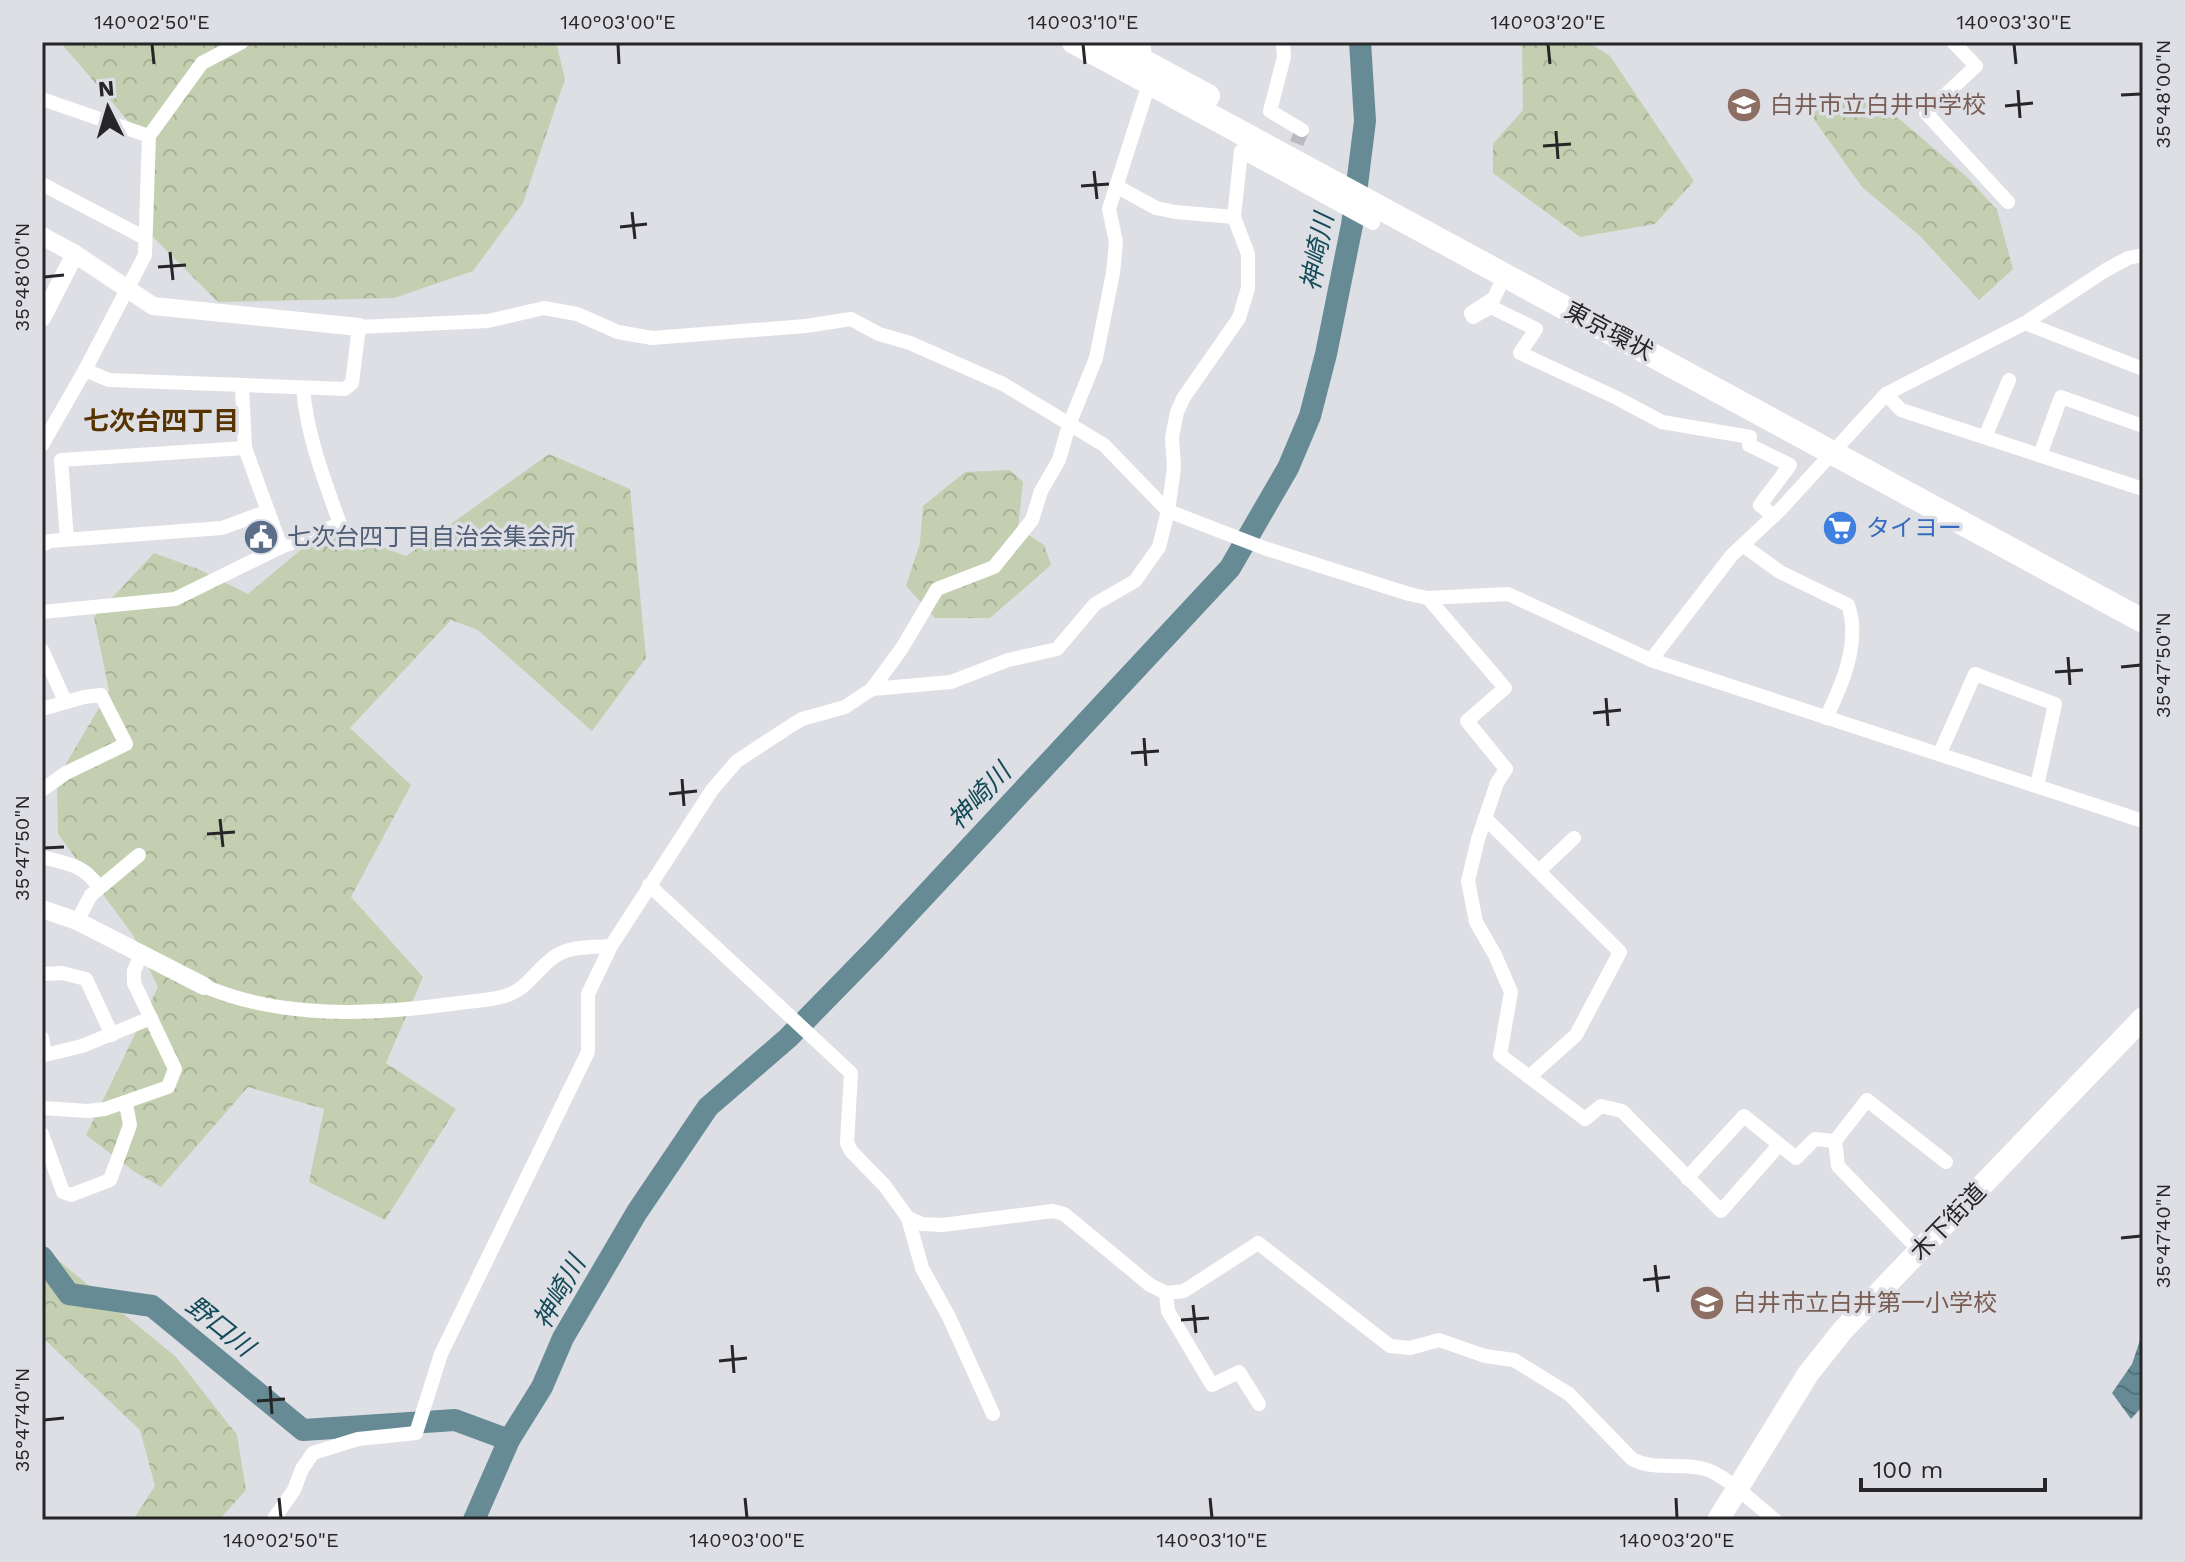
<svg xmlns="http://www.w3.org/2000/svg" width="2185" height="1562" font-family="'Work Sans','Noto Sans JP',sans-serif">
  <style>
    .forest { fill: url(#forest-crowns) }
    .water { fill: url(#water-waves) }
    .lines { fill: none; stroke-linecap: round; stroke-linejoin: round }
    .river { stroke: #668b95; stroke-width: 22 }
    .minor-tunnel { stroke: #b9b9bf; stroke-width: 14; stroke-dasharray: 14 7; stroke-linecap: butt }
    .minor { stroke: #fff; stroke-width: 14 }
    .tertiary { stroke: #fff; stroke-width: 18 }
    .primary { stroke: #fff; stroke-width: 22 }
    .trunk { stroke: #fff; stroke-width: 24 }
    .ticks { fill: none; stroke: #262628; stroke-width: 3 }
    .labels { text-anchor: middle; stroke-width: 7; stroke-linejoin: round; paint-order: stroke }
    .education-label { font-size: 24px; fill: #785e54; stroke: #dedee5; text-anchor: start }
    .street-label { font-size: 24px; fill: #262628; stroke: #dedee5 }
    .shop-label { font-size: 24px; fill: #366cbe; stroke: #dedee5; text-anchor: start }
    .service-label { font-size: 24px; fill: #4e5e75; stroke: #dedee5; text-anchor: start }
    .water-label { font-size: 26px; font-style: italic; fill: #144b58; stroke: #dedee5 }
    .neighbourhood-label { font-size: 26px; font-weight: bold; fill: #573300; stroke: #dedee5 }
    .neatline { fill: none; stroke: #262628; stroke-width: 3 }
    .ticks-label { font-size: 20px; text-anchor: middle; fill: #262628 }
  </style>
  <defs>
    <pattern id="forest-crowns" width="20" height="18" patternUnits="userSpaceOnUse" patternTransform="scale(2)"><rect width="20" height="18" fill="#c3cfb0"/><path d="M2 6a3 3 0 1 1 6 0M12 15a3 3 0 1 1 6 0" fill="none" stroke="#a7b297"/></pattern>
    <pattern id="water-waves" width="16" height="10" patternUnits="userSpaceOnUse" patternTransform="scale(2)"><rect width="16" height="10" fill="#668b95"/><path d="M0 5q4-4 8 0t8 0" fill="none" stroke="#54717a"/></pattern>
  </defs>
  <rect width="100%" height="100%" fill="#dedee5"/>
  <g class="forest">
    <polygon points="60,42 556,42 565,79 523,203 473,271 394,298 218,302 148,232 148,144"/>
    <polygon points="1522,42 1588,42 1610,56 1694,181 1655,224 1580,237 1493,173 1493,144 1523,110"/>
    <polygon points="1874,97 1967,177 1997,210 2013,269 1979,300 1920,236 1862,187 1810,114 1837,98"/>
    <polygon points="549,454 630,489 646,658 592,731 478,630 451,620 350,728 411,785 351,897 423,977 386,1063 456,1109 385,1220 309,1182 324,1109 248,1087 161,1187 135,1172 86,1135 158,987 133,935 58,834 57,779 109,691 94,617 154,553 198,569 248,594 316,537 353,536 406,556"/>
    <polygon points="1010,470 1023,482 1018,528 1044,545 1051,565 990,618 935,618 906,586 920,543 923,506 965,472"/>
    <polygon points="42,1247 176,1357 237,1435 246,1490 219,1520 133,1520 155,1486 140,1430 42,1337"/>
  </g>
  <polygon class="water" points="2143,1331 2143,1411 2140,1409 2131,1419 2112,1393 2132,1364"/>
  <g class="lines">
    <g class="river">
      <polyline points="42,1257 69,1294 152,1306 303,1430 455,1420 509,1440"/>
      <polyline points="474,1520 509,1440 542,1387 563,1338 637,1212 708,1107 788,1038 875,949 1230,568 1288,468 1310,416 1326,354 1352,225 1365,121 1360,42"/>
    </g>
    <polyline class="minor-tunnel" points="1289,163 1302,130"/>
    <g class="minor">
      <polyline points="1283,42 1284,57 1270,111 1302,130"/>
      <polyline points="1953,42 1976,66 1926,113 2008,202"/>
      <polyline points="42,99 149,136 145,255 85,370 42,445"/>
      <polyline points="149,136 202,63 242,42"/>
      <polyline points="42,184 145,238"/>
      <polyline points="1116,186 1156,208 1175,212 1234,217"/>
      <polyline points="1505,275 1494,298 1471,313 1473,317 1491,307 1536,329 1520,353 1617,398 1662,422 1750,437 1749,445 1790,465 1760,505 1774,516"/>
      <polyline points="2025,323 2143,369"/>
      <polyline points="85,370 109,380 345,389 352,383 359,327 488,321 544,308 577,314 618,332 652,338 806,326 851,319 879,334 910,343 1003,384 1104,445 1168,511 1264,548 1409,594 1428,598 1508,594 1651,660 2143,821"/>
      <polyline points="242,387 245,448 281,547"/>
      <polyline points="1886,394 1901,410 2143,489"/>
      <polyline points="1985,437 2009,380"/>
      <polyline points="2040,455 2061,397 2143,426"/>
      <polyline points="67,539 61,460 245,448"/>
      <polyline points="42,545 50,541 222,528 268,511"/>
      <path d="M1744 546 1780 572 1848 605C1861 642 1842 685 1826 718"/>
      <polyline points="1428,598 1505,688 1467,721 1506,769 1497,783 1478,839 1468,881 1476,922 1495,955 1511,992 1500,1055 1585,1119 1601,1106 1622,1111 1721,1211 1779,1145"/>
      <path d="M42 612 175 599 281 547 340 524C324 479 307 436 303 388"/>
      <polyline points="42,650 65,701"/>
      <polyline points="1651,660 1732,555 1780,510 1886,394 2025,323 2106,270 2128,258 2143,255"/>
      <polyline points="872,689 951,682 1008,660 1057,649 1095,604 1135,581 1159,547 1168,511 1174,468 1172,437 1177,412 1184,397 1239,318 1248,288 1248,254 1234,217 1241,151 1373,223"/>
      <polyline points="42,709 84,697 101,695 126,744 66,773 42,790"/>
      <polyline points="1940,753 1975,674 2055,704 2037,786"/>
      <polyline points="1485,818 1620,952 1576,1035 1529,1077"/>
      <path d="M42 857C68 864 83 864 99 887"/>
      <polyline points="1539,871 1574,838"/>
      <path d="M649 885 851 1073 847 1143 851 1151 885 1186 908 1218 922 1224 942 1225 1053 1211 1064 1214 1150 1285 1166 1293 1184 1291 1258 1243 1390 1346 1410 1348 1439 1340 1485 1356 1514 1360 1569 1394 1632 1459C1657 1472 1683 1461 1708 1470 1729 1478 1757 1506 1775 1520"/>
      <polyline points="77,921 91,895 139,855"/>
      <polyline points="42,974 62,973 86,979 112,1035"/>
      <path d="M204 986C281 1019 370 1015 451 1004 468 1001 488 1001 505 996 529 989 537 967 557 955 572 946 594 947 611 946"/>
      <polyline points="42,1038 45,1055 82,1046 151,1018"/>
      <polyline points="42,1108 88,1111 105,1109 168,1087 175,1069 134,983 134,971 142,952"/>
      <polyline points="42,1134 63,1192 71,1195 110,1180 130,1125 126,1104"/>
      <polyline points="1835,1141 1867,1100 1946,1162"/>
      <polyline points="1687,1178 1744,1116 1796,1158 1815,1139 1835,1141 1838,1166 1920,1251"/>
      <polyline points="908,1218 922,1268 949,1317 993,1414"/>
      <polyline points="1166,1293 1168,1311 1212,1385 1239,1372 1259,1404"/>
      <polyline points="273,1520 294,1490 302,1469 313,1453 358,1439 416,1433 441,1354 588,1052 588,994 611,946 712,790 737,761 792,725 802,719 845,707 872,689 902,648 937,589 994,567 1032,520 1041,491 1059,460 1069,425 1096,358 1113,273 1116,242 1109,209 1149,84 1143,42"/>
    </g>
    <g class="tertiary">
      <polyline points="42,236 75,254 153,306 359,327"/>
      <polyline points="42,318 75,254"/>
      <polyline points="42,909 77,921 204,986"/>
    </g>
    <polyline class="primary" points="1718,1520 1808,1374 1843,1330 2143,1018"/>
    <g class="trunk">
      <polyline points="1074,42 2143,621"/>
      <polyline points="1108,42 1208,96"/>
    </g>
  </g>
  <path class="ticks" d="M152 44 154 64M618 44 619 64M1083 44 1085 64M1548 44 1550 64M2014 44 2016 64M2018 90 2020 118M2121 95 2141 94M2005 106 2033 103M1556 131 1558 159M1543 146 1571 144M1094 171 1097 199M1081 186 1109 184M632 212 635 239M620 227 647 224M170 252 173 280M158 267 186 265M44 277 64 275M2068 657 2070 685M2121 667 2141 665M2055 672 2083 670M1606 698 1608 726M1593 713 1621 710M1144 738 1146 766M1131 753 1159 751M682 779 684 806M669 794 697 791M220 819 223 847M207 834 235 832M44 848 64 847M2121 1238 2141 1236M1655 1265 1658 1292M1643 1280 1670 1277M1193 1305 1196 1333M1181 1320 1209 1318M732 1345 734 1373M719 1361 747 1358M270 1386 272 1414M257 1401 285 1399M44 1420 64 1418M279 1498 281 1518M745 1498 747 1518M1210 1498 1212 1518M1676 1498 1677 1518"/>
  <defs>
    <g id="school-disc" transform="scale(1.8)"><circle r="9.5" fill="#8d6e63" stroke="#dedee5"/><path d="M0-5L7-2L0 1L-7-2ZM-4 1L0 2.5L4 1V4Q0 6-4 4Z" fill="#fff"/></g>
    <g id="supermarket-disc" transform="scale(1.8)"><circle r="9.5" fill="#3f7fe0" stroke="#dedee5"/><path d="M-6-5.5h2.5l.6 2H6L4.5 2H-2.5L-4.4-4H-6ZM-1.5 3.2a1.3 1.3 0 1 0 .1 0ZM3 3.2a1.3 1.3 0 1 0 .1 0Z" fill="#fff"/></g>
    <g id="civic-disc" transform="scale(1.8)"><circle r="9.5" fill="#5c6f8a" stroke="#dedee5"/><path d="M-.6-6.5H3V-4.5H.6V-3L4-1V1h2V6H-6V1h2V-1L-.6-3ZM-1.2 2.5V6h2.4V2.5Z" fill="#fff"/></g>
  </defs>
  <g fill-rule="evenodd">
    <use href="#school-disc" x="1744" y="105"/>
    <use href="#supermarket-disc" x="1840" y="528"/>
    <use href="#civic-disc" x="261" y="537"/>
    <use href="#school-disc" x="1707" y="1303"/>
  </g>
  <g class="labels">
    <g class="education-label">
      <text x="1770" y="113">白井市立白井中学校</text>
      <text x="1733" y="1311">白井市立白井第一小学校</text>
    </g>
    <g class="street-label">
      <text transform="translate(1609 331) rotate(28)" y="8">東京環状</text>
      <text transform="translate(1948 1222) rotate(-46)" y="8">木下街道</text>
    </g>
    <g class="shop-label">
      <text x="1866" y="536">タイヨー</text>
    </g>
    <g class="service-label">
      <text x="287" y="545">七次台四丁目自治会集会所</text>
    </g>
    <g class="water-label">
      <text transform="translate(1317 252) rotate(-79)" y="9">神崎川</text>
      <text transform="translate(979 796) rotate(-47)" y="9">神崎川</text>
      <text transform="translate(559 1292) rotate(-61)" y="9">神崎川</text>
      <text transform="translate(220 1326) rotate(39)" y="9">野口川</text>
    </g>
    <g class="neighbourhood-label">
      <text x="161" y="430">七次台四丁目</text>
    </g>
  </g>
  <rect width="2185" height="1562" fill="none" stroke="#dedee5" stroke-width="88"/>
  <g transform="translate(108 108) rotate(355)" stroke="#dedee5" stroke-width="6" paint-order="stroke">
  <path d="M0-6L14 30L0 20L-14 30Z" fill="#262628"/>
  <text y="-12" font-size="22" font-weight="bold" text-anchor="middle" fill="#262628">N</text>
  </g>
  <path d="M1861 1478v12h184v-12" fill="none" stroke="#262628" stroke-width="4"/>
  <text x="1873" y="1478" font-size="24" fill="#262628" stroke="#dedee5" stroke-width="6" paint-order="stroke">100 m</text>
  <rect x="44" y="44" width="2097" height="1474" class="neatline"/>
  <g class="ticks-label">
    <text x="152" y="29">140°02'50"E</text>
    <text x="618" y="29">140°03'00"E</text>
    <text x="1083" y="29">140°03'10"E</text>
    <text x="1548" y="29">140°03'20"E</text>
    <text x="2014" y="29">140°03'30"E</text>
    <text transform="translate(2163 94) rotate(-90)" y="7">35°48'00"N</text>
    <text transform="translate(22 277) rotate(-90)" y="7">35°48'00"N</text>
    <text transform="translate(2163 665) rotate(-90)" y="7">35°47'50"N</text>
    <text transform="translate(22 848) rotate(-90)" y="7">35°47'50"N</text>
    <text transform="translate(2163 1236) rotate(-90)" y="7">35°47'40"N</text>
    <text transform="translate(22 1420) rotate(-90)" y="7">35°47'40"N</text>
    <text x="281" y="1547">140°02'50"E</text>
    <text x="747" y="1547">140°03'00"E</text>
    <text x="1212" y="1547">140°03'10"E</text>
    <text x="1677" y="1547">140°03'20"E</text>
  </g>
</svg>
